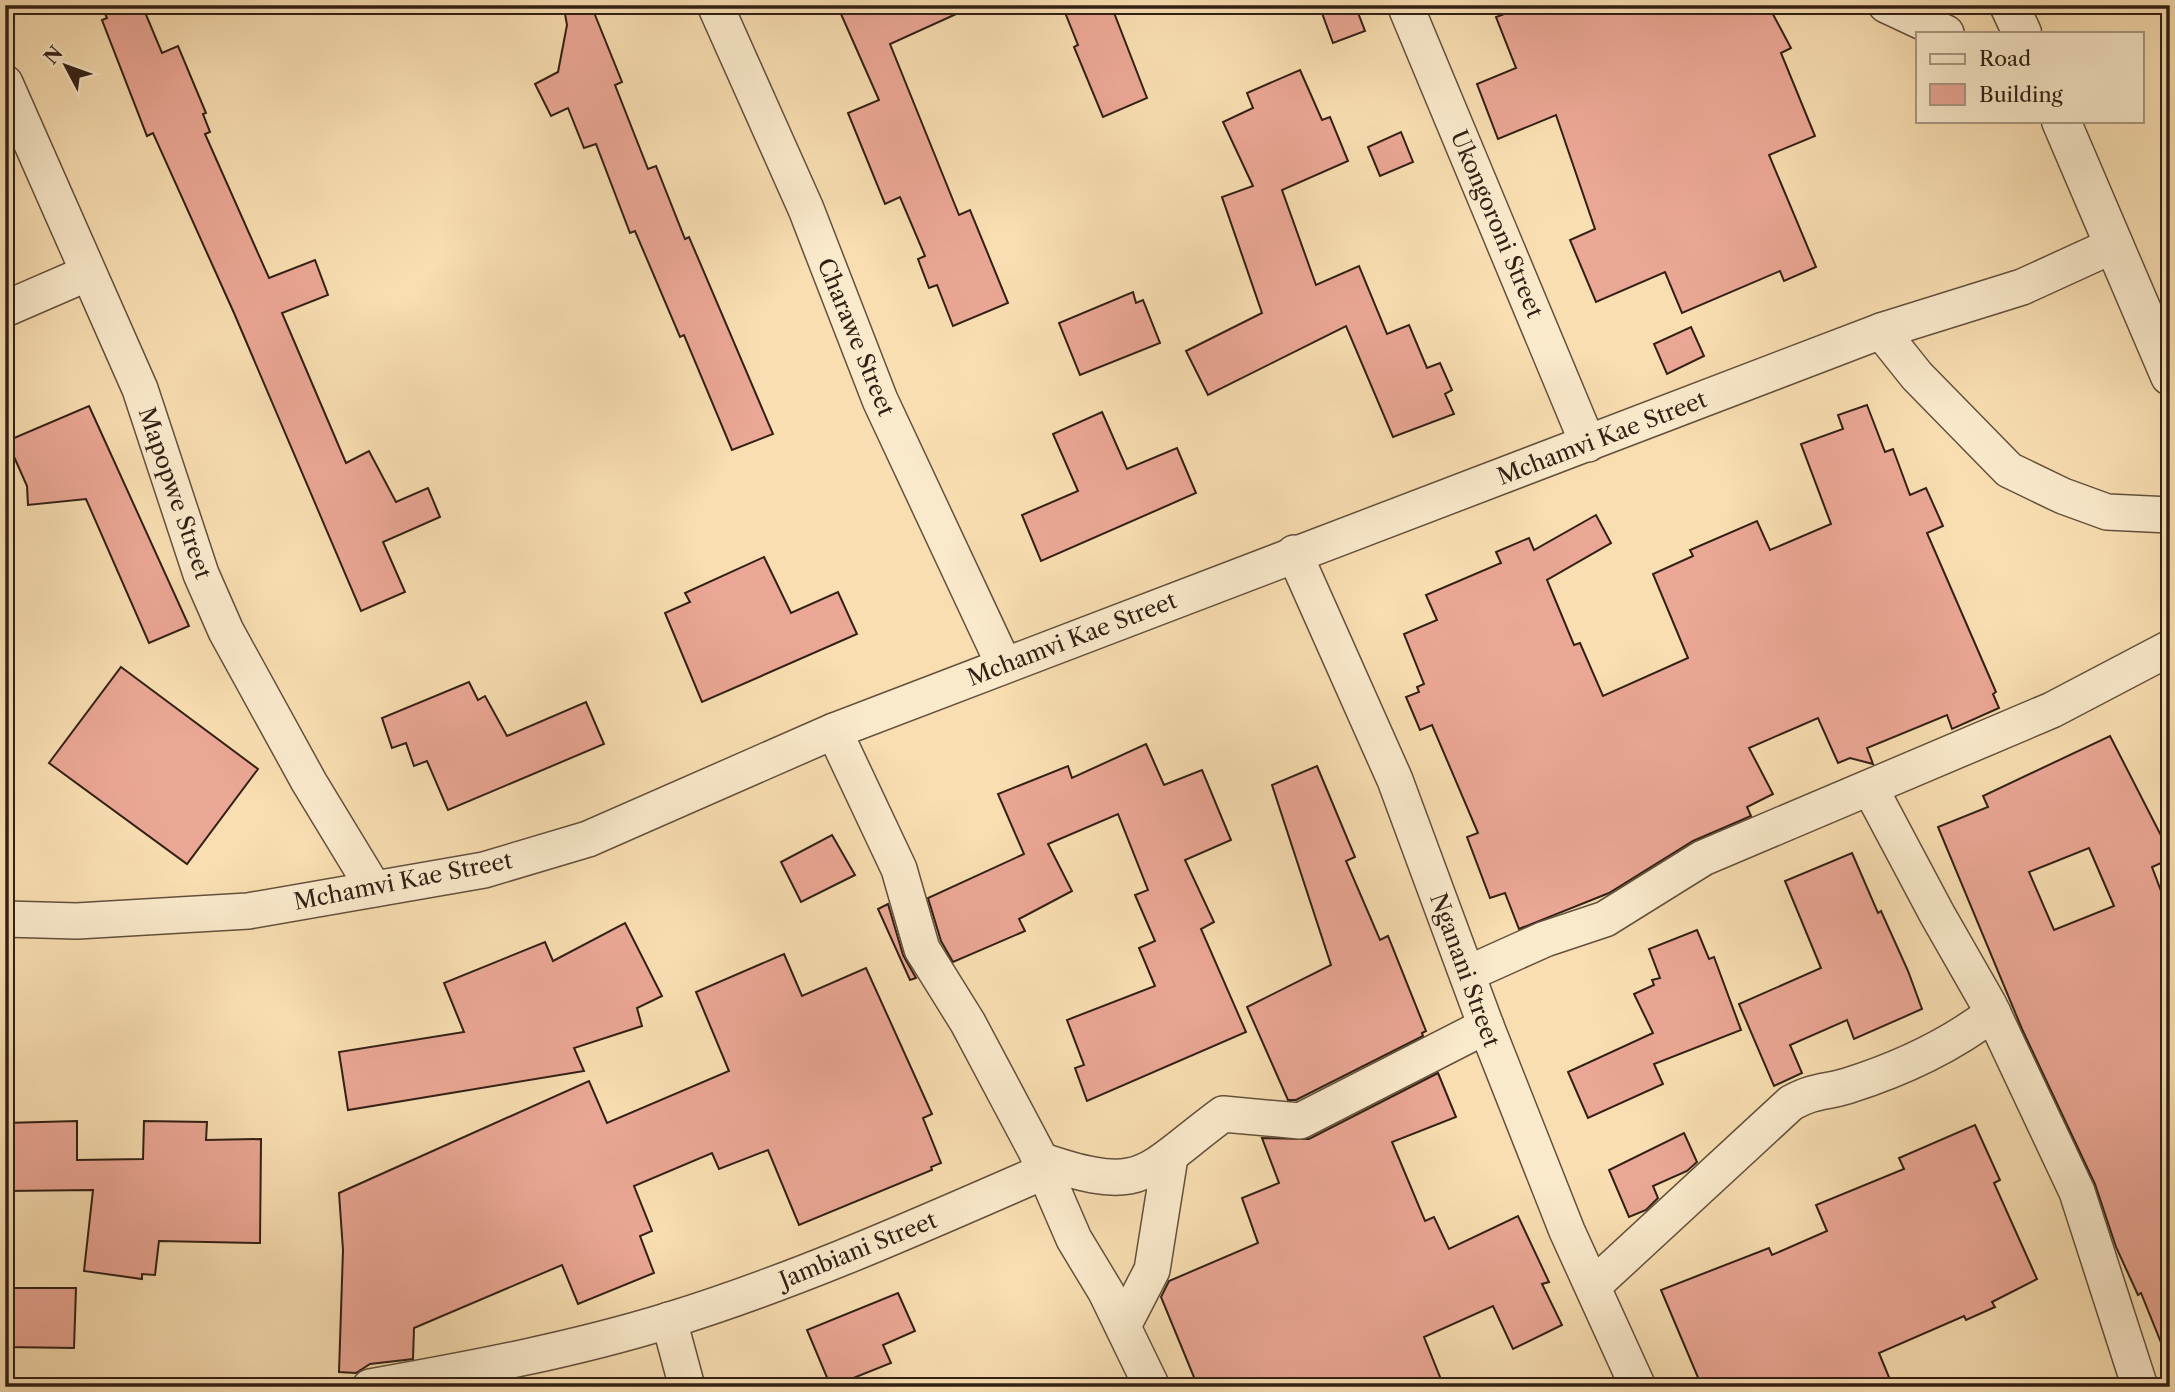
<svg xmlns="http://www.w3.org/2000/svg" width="2175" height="1392" font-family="'Libre Caslon Text',serif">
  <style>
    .building { fill: #eba795; stroke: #322015; stroke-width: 2; fill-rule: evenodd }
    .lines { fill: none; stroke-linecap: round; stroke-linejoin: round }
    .minor-casing { stroke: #64503c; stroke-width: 38 }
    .tertiary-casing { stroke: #64503c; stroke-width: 41 }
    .minor { stroke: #faeacc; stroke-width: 35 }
    .tertiary { stroke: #faeacc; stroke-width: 38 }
    .labels { text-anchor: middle; stroke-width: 5; stroke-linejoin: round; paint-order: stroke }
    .street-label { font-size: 23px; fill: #322015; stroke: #faeacc }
  </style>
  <rect width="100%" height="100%" fill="#f8deb1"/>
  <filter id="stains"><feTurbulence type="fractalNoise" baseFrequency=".00286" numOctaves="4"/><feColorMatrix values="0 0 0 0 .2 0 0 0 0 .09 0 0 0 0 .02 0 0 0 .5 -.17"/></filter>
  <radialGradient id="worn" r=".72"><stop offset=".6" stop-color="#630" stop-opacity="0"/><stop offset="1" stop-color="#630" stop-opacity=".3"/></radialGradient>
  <g class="building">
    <polygon points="101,5 142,5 162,53 178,46 206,113 203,114 210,132 205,134 269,278 315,260 328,295 282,313 346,463 369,451 396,502 428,488 440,517 383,542 405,592 361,611 234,313 153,133 147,136 102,20 107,18"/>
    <polygon points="591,5 622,82 615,85 648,169 656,166 685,239 689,237 773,434 732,450 684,335 680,337 635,231 630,233 596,144 584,148 568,108 551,116 535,84 558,72 567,25 565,14"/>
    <polygon points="837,5 976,5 890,44 959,215 970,210 1008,303 953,326 937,285 929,288 918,259 925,256 900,197 885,204 848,113 879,100"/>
    <polygon points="1062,5 1111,5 1147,98 1103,117 1074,47 1078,45"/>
    <polygon points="1319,5 1355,5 1365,31 1333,43"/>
    <polygon points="1529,5 1768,5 1791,48 1781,53 1815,136 1769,155 1816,267 1784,281 1780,271 1682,313 1665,272 1596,302 1570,240 1595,229 1556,115 1498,139 1477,84 1516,68 1496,17"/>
    <polygon points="1300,70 1322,120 1330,117 1348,161 1282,190 1316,285 1359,266 1387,334 1409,325 1427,368 1440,363 1452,390 1445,394 1454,414 1393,437 1346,326 1208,395 1186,351 1262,313 1222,197 1253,186 1223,122 1253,108 1247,93"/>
    <polygon points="1401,132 1413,162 1380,176 1368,147"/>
    <polygon points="1133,292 1136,303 1143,300 1160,343 1080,375 1059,323"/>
    <polygon points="1691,327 1704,356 1667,374 1654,344"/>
    <polygon points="1867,405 1885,452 1893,449 1910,495 1926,488 1943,526 1927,533 1996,692 1993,694 1999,708 1952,729 1947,715 1867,748 1873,764 1850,758 1838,763 1818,718 1749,748 1773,794 1747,807 1751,816 1693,841 1609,893 1519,929 1505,893 1490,898 1467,837 1478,833 1432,725 1420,730 1406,697 1419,692 1417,687 1424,684 1404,634 1437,620 1426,595 1501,563 1496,552 1529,538 1534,550 1596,515 1611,543 1547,580 1574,645 1580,643 1603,696 1688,658 1653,574 1693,556 1690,550 1757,521 1770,550 1831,524 1801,444 1843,429 1838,415"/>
    <polygon points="89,406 189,626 149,643 86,499 28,505 27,486 7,441"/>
    <polygon points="1102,412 1127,469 1177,448 1196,493 1041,561 1022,515 1078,491 1053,434"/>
    <polygon points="764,557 791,613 838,592 857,634 702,702 665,613 690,602 685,593"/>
    <polygon points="121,667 258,769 187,864 49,763"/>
    <polygon points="469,682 478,700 485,696 507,736 586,702 604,744 448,810 427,761 414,766 406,743 392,748 382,718"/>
    <path d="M2110 736 2170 853V859L2152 867 2170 915 2168 1360 2141 1293 2138 1295 2116 1247 2095 1184 2022 1029 1938 827 1988 807 1983 796ZM2089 848 2114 906 2054 930 2029 872Z"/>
    <polygon points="1146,744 1164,785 1202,770 1231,840 1185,860 1214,922 1201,929 1246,1032 1087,1101 1075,1068 1084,1065 1067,1020 1155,986 1139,948 1155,941 1135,895 1148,890 1118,814 1048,844 1072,891 1019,919 1025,931 953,962 941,941 928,898 1024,854 998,794 1068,766 1072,778"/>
    <polygon points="1317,766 1355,857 1346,861 1380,940 1388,936 1426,1031 1422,1033 1423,1036 1296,1100 1288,1100 1247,1007 1331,965 1272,785"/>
    <polygon points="832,835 855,875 801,902 781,862"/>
    <polygon points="1852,853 1878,913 1881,911 1908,971 1922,1009 1854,1039 1847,1020 1790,1045 1802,1073 1774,1086 1739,1004 1821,968 1785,881"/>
    <polygon points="888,904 903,955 916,978 910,980 878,909"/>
    <polygon points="625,923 662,996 637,1008 642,1026 574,1048 584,1071 348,1110 339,1052 464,1032 444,983 545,942 553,961"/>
    <polygon points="1697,930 1709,959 1714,957 1741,1030 1654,1064 1663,1084 1588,1118 1568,1072 1653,1033 1634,994 1654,985 1652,980 1660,978 1649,949"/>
    <polygon points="784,954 802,996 866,968 932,1114 923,1118 941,1163 931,1167 932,1170 799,1225 768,1150 719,1169 712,1153 634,1186 652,1231 640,1236 654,1273 578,1304 562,1265 414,1328 413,1359 370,1364 356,1373 339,1372 343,1250 339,1193 589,1081 607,1123 729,1071 696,992"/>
    <polygon points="1438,1073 1456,1117 1392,1142 1425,1221 1434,1217 1449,1249 1518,1216 1549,1282 1542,1284 1562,1325 1513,1349 1493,1306 1424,1337 1444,1387 1198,1387 1161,1297 1169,1281 1258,1243 1242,1198 1279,1183 1262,1138 1309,1139"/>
    <polygon points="77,1121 77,1160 143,1159 144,1121 207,1122 206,1140 261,1139 260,1243 159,1241 155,1275 142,1274 142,1279 84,1271 93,1190 5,1191 5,1123"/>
    <polygon points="1975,1125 2000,1180 1994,1183 2037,1279 1992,1302 1995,1307 1966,1320 1964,1316 1879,1353 1893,1387 1702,1387 1661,1290 1769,1248 1772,1255 1827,1231 1816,1205 1904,1169 1899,1158"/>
    <polygon points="1684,1133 1697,1162 1687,1171 1653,1186 1658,1198 1646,1210 1629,1217 1609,1170"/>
    <polygon points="5,1288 76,1288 74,1348 5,1347"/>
    <polygon points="898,1293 915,1331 883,1345 891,1363 831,1387 807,1330"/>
  </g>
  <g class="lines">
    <g class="minor-casing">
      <g id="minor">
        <polyline points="715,5 806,209 880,400 1004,665"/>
        <polyline points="1405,5 1588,444"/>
        <polyline points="1886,5 1946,33"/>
        <polyline points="5,83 140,389 201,574 226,631 309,782 374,889"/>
        <polyline points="5,309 88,273"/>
        <polyline points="1881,331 1917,376 2009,470 2063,496 2107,512 2170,515"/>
        <polyline points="1294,553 1395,780 1486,1026 1567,1231 1638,1387"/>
        <polyline points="834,731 899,869 922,949 968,1023 1036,1151 1074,1239 1106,1292 1152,1387"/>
        <polyline points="1870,788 1937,914 1989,1005 2077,1192 2140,1387"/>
        <polyline points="5,919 77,921 248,911 484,870 588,839 834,731 1881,331 2022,287 2114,245"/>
        <polyline points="1467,974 1545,939 1605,919 1703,858 2052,710 2170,648"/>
        <path d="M1040 1160C1145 1196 1143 1173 1223 1114L1300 1121 1486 1026"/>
        <path d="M1593 1286 1791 1103C1815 1090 1823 1093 1847 1086 1901 1069 1949 1047 1993 1013"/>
        <polyline points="669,1320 687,1387"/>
        <polyline points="1123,1326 1152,1270 1170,1157"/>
        <path d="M370 1387C471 1369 573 1350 670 1320 799 1280 921 1225 1045 1171"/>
      </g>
    </g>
    <g class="tertiary-casing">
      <g id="tertiary">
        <polyline points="2009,5 2022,33"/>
        <polyline points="2061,121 2170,376"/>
      </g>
    </g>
    <use href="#minor" class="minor"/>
    <use href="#tertiary" class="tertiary"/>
  </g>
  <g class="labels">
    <g class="street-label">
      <text transform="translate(1497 224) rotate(67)" y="8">Ukongoroni Street</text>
      <text transform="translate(856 337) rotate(68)" y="8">Charawe Street</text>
      <text transform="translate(1602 438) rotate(-21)" y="8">Mchamvi Kae Street</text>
      <text transform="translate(175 493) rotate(71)" y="8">Mapopwe Street</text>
      <text transform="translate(1072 639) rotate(-21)" y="8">Mchamvi Kae Street</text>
      <text transform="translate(403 881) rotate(-11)" y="8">Mchamvi Kae Street</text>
      <text transform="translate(1465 970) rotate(70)" y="8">Nganani Street</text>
      <text transform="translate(858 1250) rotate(-22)" y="8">Jambiani Street</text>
    </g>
  </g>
  <rect width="2175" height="1392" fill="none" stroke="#f8deb1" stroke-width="28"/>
  <rect x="7" y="7" width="2161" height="1378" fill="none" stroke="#322015" stroke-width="3.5"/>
  <rect x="14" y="14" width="2147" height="1364" fill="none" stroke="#322015" stroke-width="2"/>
  <rect x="1916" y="32" width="228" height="91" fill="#faeacc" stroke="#aa9983" stroke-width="2"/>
  <rect x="1930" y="54" width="35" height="10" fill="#faeacc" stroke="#aa9983" stroke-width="2"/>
  <text x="1979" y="66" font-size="21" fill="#322015">Road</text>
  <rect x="1930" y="84" width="35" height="21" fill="#eba795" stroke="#aa9983" stroke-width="2"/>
  <text x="1979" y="102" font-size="21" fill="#322015">Building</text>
  <g transform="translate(66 66) rotate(311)" stroke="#faeacc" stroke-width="5" paint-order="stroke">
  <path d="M0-5L12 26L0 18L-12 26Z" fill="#322015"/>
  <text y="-10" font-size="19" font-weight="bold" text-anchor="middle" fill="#322015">N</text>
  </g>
  <rect width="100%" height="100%" filter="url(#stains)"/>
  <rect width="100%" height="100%" fill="url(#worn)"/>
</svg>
